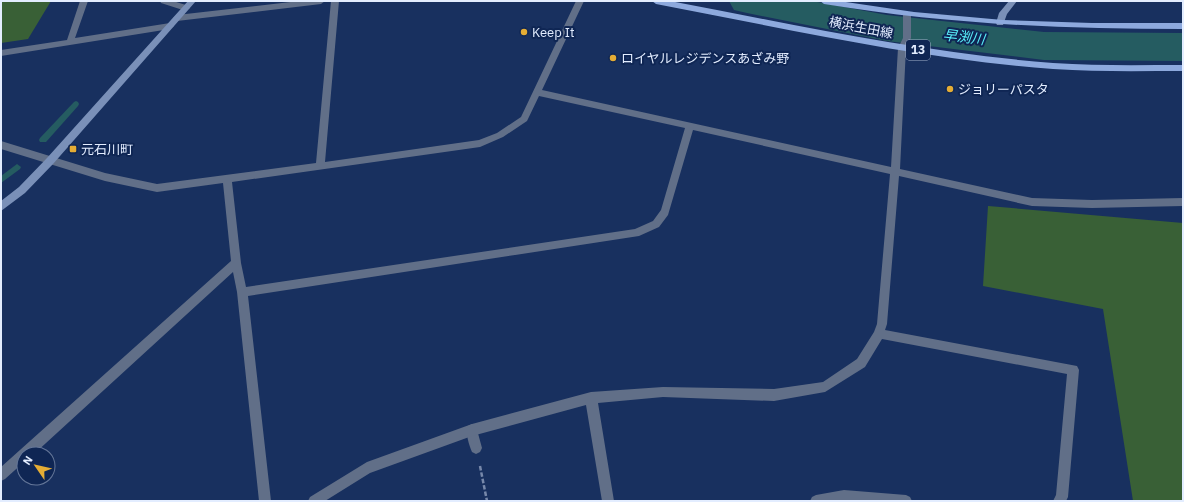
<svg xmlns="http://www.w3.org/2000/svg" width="1184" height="502" font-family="'IBM Plex Sans','Noto Sans JP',sans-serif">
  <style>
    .green { fill: #396036 }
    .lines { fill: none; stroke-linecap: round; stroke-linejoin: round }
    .stream { fill: #255c61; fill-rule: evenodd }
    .river { fill: #255c61; fill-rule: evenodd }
    .path { stroke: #78a; stroke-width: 2.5; stroke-dasharray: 4.5 2; stroke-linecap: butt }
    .lane { fill: #616f88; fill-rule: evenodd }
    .street { fill: #616f88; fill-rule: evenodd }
    .secondary { fill: #7a90b8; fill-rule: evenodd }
    .primary { fill: #8da9dd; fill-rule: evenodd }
    .poi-dot { fill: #e5ad35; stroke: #0f2654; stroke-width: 1.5 }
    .labels { text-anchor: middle; stroke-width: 4; stroke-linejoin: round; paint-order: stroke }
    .shield { fill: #0f2654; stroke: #a3b1cc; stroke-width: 1 }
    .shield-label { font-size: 12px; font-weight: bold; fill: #e3edff }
    .street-label { font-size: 13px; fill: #e3edff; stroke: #0f2654 }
    .poi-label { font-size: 13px; fill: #e3edff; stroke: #0f2654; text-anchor: start }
    .water-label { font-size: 14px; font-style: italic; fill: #59f0fb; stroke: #0f2654 }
  </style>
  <rect width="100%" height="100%" fill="#18305f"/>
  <g class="green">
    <polygon points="1,1 51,1 28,39 1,43"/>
    <polygon points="988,206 1183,223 1183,501 1133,501 1103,309 983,286"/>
  </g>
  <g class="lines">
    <g class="stream">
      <polygon points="76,101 78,102 79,104 78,106 46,142 40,142 39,140 40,138 74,102"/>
      <polygon points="17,164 21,167 20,169 1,183 1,176"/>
    </g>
    <polygon class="river" points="729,1 812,1 887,15 1044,32 1183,33 1183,61 1044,60 887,41 747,13 734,10"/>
    <polyline class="path" points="480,466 487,501"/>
    <path class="lane" d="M472 424 476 426 482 448 480 452 476 454 472 452C469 445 465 433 468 426Z"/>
    <g class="street">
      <polygon points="80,1 88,1 75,38 170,23 174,26 170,29 1,56 1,50 67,40"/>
      <polygon points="160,1 173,1 189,6 190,8 186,11 161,3"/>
      <polygon points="299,1 325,1 321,4 177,21 173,18 177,15"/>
      <path d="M331 1H339L325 162 479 140 497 133 521 117 576 1H584L542 90 891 167 898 48 903 38V15L907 12 911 15V38L906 48 900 169 1032 198 1092 200 1183 198V206L1092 208 1032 206 899 176 887 324 885 330 1077 366 1079 370 1068 497 1066 501H1053L1056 495 1067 374 882 339 865 367 825 392 774 401 663 397 598 403 614 501H602L586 405 472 436 370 473 325 501H308L310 497 367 462 472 424 591 392 663 387 774 389 823 382 857 359 874 332 877 324 890 174 693 130 668 215 659 227 639 236 248 296 271 501H259L237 292 233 272 34 454H24V462L5 479 1 481V467L231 261 223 183 157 192 105 181 1 149V141L105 173 157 184 316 163ZM539 96 685 128 661 210 653 221 635 229 246 287 241 263 232 182 480 147 503 137 527 121Z"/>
      <polygon points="844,490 906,495 910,497 912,501 810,501 812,497 816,495"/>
    </g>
    <g class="secondary">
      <polygon points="188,1 196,1 53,164 25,193 1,211 1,201 19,187 47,158"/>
      <polygon points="1009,1 1017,1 1007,14 1003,25 997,25 996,23 999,13"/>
    </g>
    <g class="primary">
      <path d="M652 1H670C797 25 924 53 1053 63 1096 66 1140 65 1183 65V71C1140 71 1096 72 1053 69 919 59 788 29 656 4Z"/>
      <path d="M820 1H839L914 12 1003 20 1092 23H1183V29C1061 29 945 24 824 4Z"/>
    </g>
  </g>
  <g class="poi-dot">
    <circle cx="524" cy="32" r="4"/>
    <circle cx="613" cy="58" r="4"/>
    <circle cx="950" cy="89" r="4"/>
    <rect x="69" y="145" width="8" height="8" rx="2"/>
  </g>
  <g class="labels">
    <rect class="shield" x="906" y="40" width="24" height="20" rx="3"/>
    <g class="shield-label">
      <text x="918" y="54">13</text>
    </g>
    <g class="street-label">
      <text transform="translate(861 27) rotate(11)" y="5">横浜生田線</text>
    </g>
    <g class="poi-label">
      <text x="532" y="37">Keep It</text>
      <text x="621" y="63">ロイヤルレジデンスあざみ野</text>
      <text x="958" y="94">ジョリーパスタ</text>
      <text x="81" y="154">元石川町</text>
    </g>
    <g class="water-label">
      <text transform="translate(964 37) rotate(7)" y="5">早渕川</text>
    </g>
  </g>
  <rect width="1184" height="502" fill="none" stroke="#e3edff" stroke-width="4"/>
  <g transform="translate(36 466) rotate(304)"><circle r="19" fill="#0f2654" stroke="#647698"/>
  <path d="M0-3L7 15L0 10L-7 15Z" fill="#e5ad35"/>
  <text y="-6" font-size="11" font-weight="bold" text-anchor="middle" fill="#e3edff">N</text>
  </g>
</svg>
